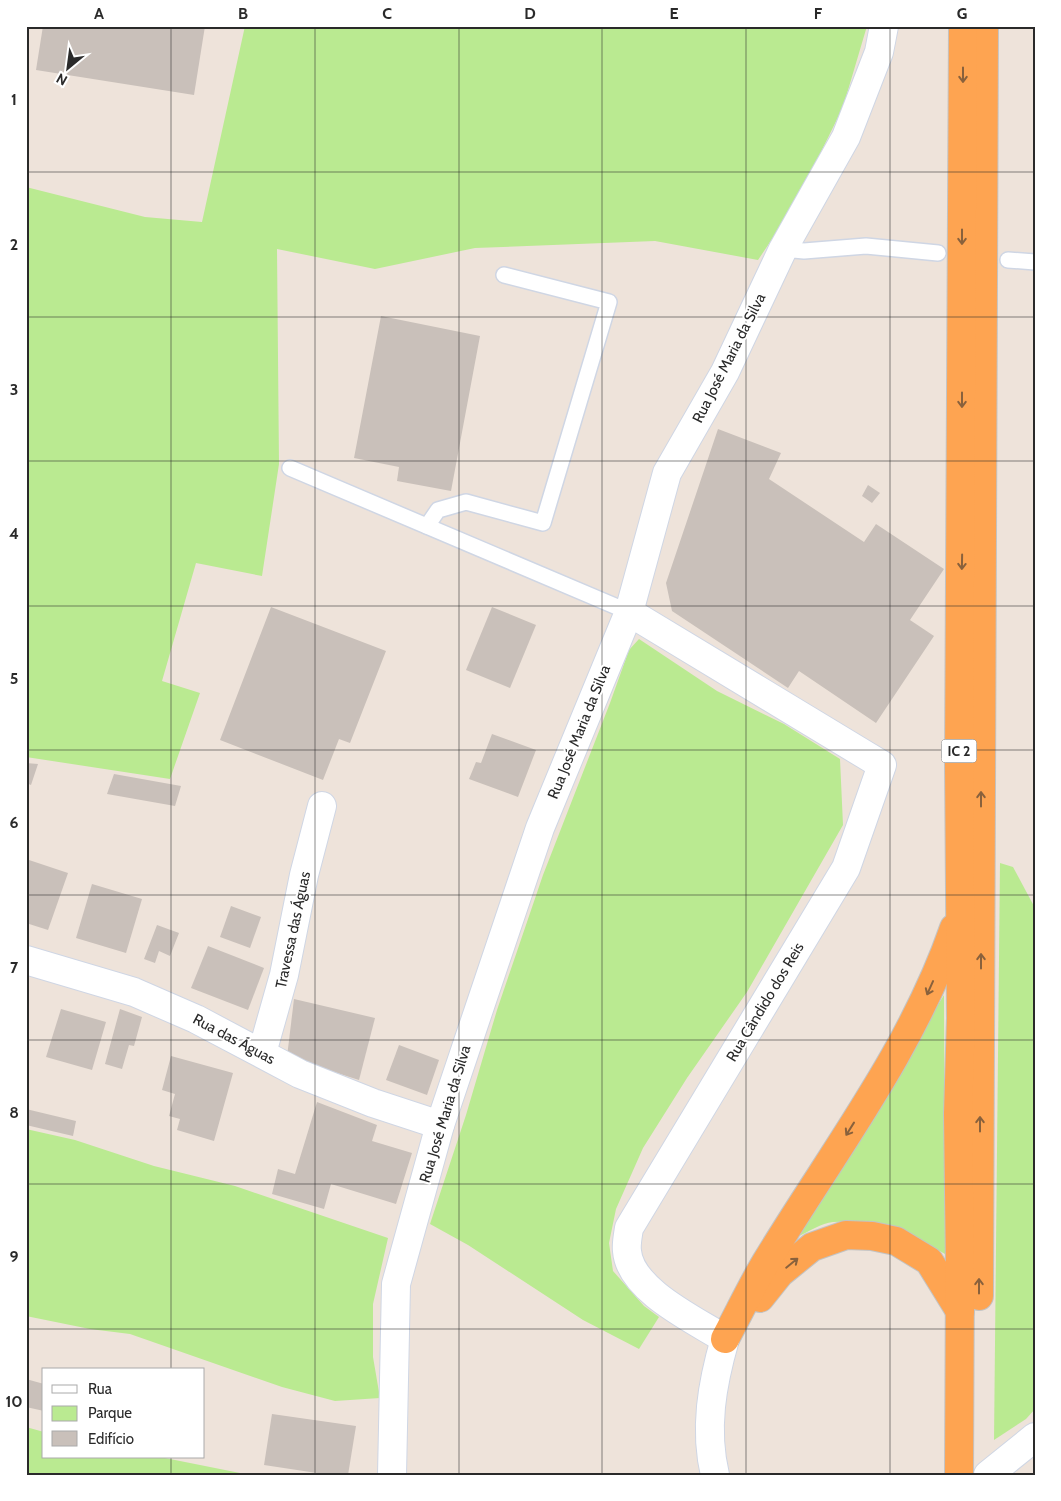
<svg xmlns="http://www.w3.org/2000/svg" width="1061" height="1501" font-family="Cabin,sans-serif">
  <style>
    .green { fill: #baea91 }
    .building { fill: #c9c0ba }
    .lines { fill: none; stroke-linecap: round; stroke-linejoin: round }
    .service-casing { stroke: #cfd6e4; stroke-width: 18 }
    .minor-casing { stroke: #cfd6e4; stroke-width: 30 }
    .tertiary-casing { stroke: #cfd6e4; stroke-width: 30 }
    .trunk-casing { stroke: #c3c3c3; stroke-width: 30 }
    .service { stroke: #fff; stroke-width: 15 }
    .minor { stroke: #fff; stroke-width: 28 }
    .tertiary { stroke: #fff; stroke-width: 28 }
    .trunk { stroke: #fea451; stroke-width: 28 }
    .oneway { stroke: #89613c }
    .grid { fill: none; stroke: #2a2a2a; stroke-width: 1; stroke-opacity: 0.55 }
    .labels { text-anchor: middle; stroke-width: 4; stroke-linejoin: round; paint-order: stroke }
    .shield { fill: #fff; stroke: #6a6a6a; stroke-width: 1 }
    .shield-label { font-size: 14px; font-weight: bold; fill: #2a2a2a }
    .street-label { font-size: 15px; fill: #2a2a2a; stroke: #fff }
    .neatline { fill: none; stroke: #2a2a2a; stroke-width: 2 }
    .grid-label { font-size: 16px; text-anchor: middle; font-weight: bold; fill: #2a2a2a }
  </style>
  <rect width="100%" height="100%" fill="#eee3da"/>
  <g class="green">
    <polygon points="245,26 867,26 843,107 795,205 758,260 655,241 475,248 375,269 277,249 279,464 262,576 196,563 162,681 200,693 170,779 26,757 26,187 145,217 202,222"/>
    <polygon points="639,639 717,691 784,724 840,759 843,825 747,992 687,1078 643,1148 616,1209 609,1243 613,1271 644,1306 659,1317 639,1349 583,1320 468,1245 430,1224 466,1115 497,1010 543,875 610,703 629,650"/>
    <polygon points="1000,863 1013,867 1035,908 1035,1409 1026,1419 994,1440"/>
    <path d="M944 995 945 1254C912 1234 872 1218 833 1222 822 1223 808 1232 797 1237Z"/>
    <polygon points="26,1129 75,1140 154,1166 235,1186 388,1238 373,1304 373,1357 380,1398 335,1401 282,1387 130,1334 90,1329 26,1316"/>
    <polygon points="26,1427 44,1432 44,1457 160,1457 250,1475 26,1475"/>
  </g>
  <g class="building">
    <polygon points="43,26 205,26 194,95 36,70"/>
    <polygon points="381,316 480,336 451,491 397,481 399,467 354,458"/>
    <polygon points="718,429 781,453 769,479 864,542 876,524 944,569 910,620 934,636 876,723 799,671 788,688 672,611 666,583"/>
    <polygon points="868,485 880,493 872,503 862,496"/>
    <polygon points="271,607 386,651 350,743 339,739 323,780 220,740"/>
    <polygon points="492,607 536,625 510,688 466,670"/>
    <polygon points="492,734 536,750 518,797 469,779 476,762 481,763"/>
    <polygon points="26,763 38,764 31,785 26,783"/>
    <polygon points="114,774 181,786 175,806 107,794"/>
    <polygon points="26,859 68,873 48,930 26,923"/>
    <polygon points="92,884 142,899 126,953 76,938"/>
    <polygon points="231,906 261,917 250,948 220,937"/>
    <polygon points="157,925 179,933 170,956 159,951 155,963 144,959"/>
    <polygon points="208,946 264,968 248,1010 191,988"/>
    <polygon points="294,999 375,1018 359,1080 287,1057"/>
    <polygon points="61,1009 106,1022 92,1070 46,1057"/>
    <polygon points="120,1009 142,1017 134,1046 129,1045 122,1069 105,1064"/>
    <polygon points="399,1045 439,1060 427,1095 386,1080"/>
    <polygon points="171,1056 233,1073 214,1141 177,1130 180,1119 169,1116 175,1094 162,1090"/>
    <polygon points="317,1102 377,1125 372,1141 412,1153 396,1204 331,1184 324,1209 272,1194 278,1169 295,1174"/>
    <polygon points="26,1109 76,1121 73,1136 26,1125"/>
    <polygon points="26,1379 44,1384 44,1411 26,1407"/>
    <polygon points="272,1414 356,1426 348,1475 330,1475 264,1465"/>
  </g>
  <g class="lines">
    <g class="service-casing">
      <g id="service">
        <polyline points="783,249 804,251 866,246 938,253"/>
        <polyline points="1008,260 1035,262"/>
        <polyline points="290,468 629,612"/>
        <polyline points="427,526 438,510 466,502 543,523 609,302 504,275"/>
      </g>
    </g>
    <g class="minor-casing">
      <g id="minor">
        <path d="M629 612 882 765 846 868 629 1228C628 1235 626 1244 627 1251 630 1290 695 1320 725 1339"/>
        <polyline points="26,960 134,992 196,1019 300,1074 373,1103 440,1125"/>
        <polyline points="262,1053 284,975 304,875 322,806"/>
        <polyline points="392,1475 396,1284 440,1125 540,828 629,612 667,473 725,372 783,249 846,137 879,52 884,26"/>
      </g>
    </g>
    <g class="tertiary-casing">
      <g id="tertiary">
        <path d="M715 1475C704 1429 712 1384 725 1339"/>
        <polyline points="988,1475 1035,1437"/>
      </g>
    </g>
    <g class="trunk-casing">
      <g id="trunk">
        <polyline points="979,1296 984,26"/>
        <polyline points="760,1298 780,1273 812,1247 846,1235 872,1236 896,1241 929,1261 960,1311"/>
        <path d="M725 1339C739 1313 751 1287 766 1262 832 1153 912 1050 954 928"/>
        <polyline points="959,1475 960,1269 958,1114 961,1018 959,763 963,26"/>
      </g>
    </g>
    <use href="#service" class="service"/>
    <use href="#minor" class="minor"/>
    <use href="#tertiary" class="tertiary"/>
    <use href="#trunk" class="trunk"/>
  </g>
  <defs><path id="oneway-shaft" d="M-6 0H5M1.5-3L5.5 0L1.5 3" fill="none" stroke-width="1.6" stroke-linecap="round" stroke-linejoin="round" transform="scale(1.25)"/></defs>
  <g class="oneway">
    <use href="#oneway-shaft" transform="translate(963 75) rotate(90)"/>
    <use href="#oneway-shaft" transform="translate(962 237) rotate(90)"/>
    <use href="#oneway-shaft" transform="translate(962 400) rotate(90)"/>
    <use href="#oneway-shaft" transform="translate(962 562) rotate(91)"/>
    <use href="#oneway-shaft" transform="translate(981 799) rotate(-90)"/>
    <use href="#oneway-shaft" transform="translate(981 961) rotate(-90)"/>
    <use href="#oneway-shaft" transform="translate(930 988) rotate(114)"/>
    <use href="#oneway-shaft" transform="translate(980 1124) rotate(-90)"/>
    <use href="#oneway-shaft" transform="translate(850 1129) rotate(122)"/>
    <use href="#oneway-shaft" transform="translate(792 1263) rotate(-39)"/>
    <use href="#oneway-shaft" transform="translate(979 1286) rotate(-90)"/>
  </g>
  <path class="grid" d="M171 26V1370M315 26V1475M459 26V1475M602 26V1475M746 26V1475M890 26V1475M26 172H1035M26 317H1035M26 461H1035M26 606H1035M26 750H1035M26 895H1035M26 1040H1035M26 1184H1035M26 1329H1035M171 1457V1475"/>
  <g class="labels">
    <rect class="shield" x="941.5" y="739.5" width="35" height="23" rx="4"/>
    <g class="shield-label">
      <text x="959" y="756">IC 2</text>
    </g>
    <g class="street-label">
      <text transform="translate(729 358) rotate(-63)" y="5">Rua José Maria da Silva</text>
      <text transform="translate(579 732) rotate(-68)" y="5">Rua José Maria da Silva</text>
      <text transform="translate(293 930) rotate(-78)" y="5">Travessa das Águas</text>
      <text transform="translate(765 1002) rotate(-59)" y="5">Rua Cândido dos Reis</text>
      <text transform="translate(234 1039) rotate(28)" y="5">Rua das Águas</text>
      <text transform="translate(445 1114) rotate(-73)" y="5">Rua José Maria da Silva</text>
    </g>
  </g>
  <rect width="1061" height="1501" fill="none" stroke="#ffffff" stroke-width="55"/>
  <rect x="42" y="1368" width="162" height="90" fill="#ffffff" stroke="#aaaaaa"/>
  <rect x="52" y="1385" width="25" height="8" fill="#ffffff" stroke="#aaaaaa"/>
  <text x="88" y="1394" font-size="15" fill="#2a2a2a">Rua</text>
  <rect x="52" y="1406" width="25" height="15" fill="#baea91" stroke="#aaaaaa"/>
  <text x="88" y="1418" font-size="15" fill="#2a2a2a">Parque</text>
  <rect x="52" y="1431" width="25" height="15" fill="#c9c0ba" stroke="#aaaaaa"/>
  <text x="88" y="1444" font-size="15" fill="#2a2a2a">Edifício</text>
  <g transform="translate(68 68) rotate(209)" stroke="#ffffff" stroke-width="4" paint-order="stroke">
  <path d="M0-4L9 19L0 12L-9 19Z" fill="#2a2a2a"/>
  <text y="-8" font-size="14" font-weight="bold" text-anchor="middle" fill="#2a2a2a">N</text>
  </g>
  <rect x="28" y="28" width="1006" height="1446" class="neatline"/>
  <g class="grid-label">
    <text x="99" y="19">A</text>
    <text x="243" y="19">B</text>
    <text x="387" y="19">C</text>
    <text x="530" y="19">D</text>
    <text x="674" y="19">E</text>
    <text x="818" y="19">F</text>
    <text x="962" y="19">G</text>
    <text x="14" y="105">1</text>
    <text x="14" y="250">2</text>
    <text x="14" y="395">3</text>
    <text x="14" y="539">4</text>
    <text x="14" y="684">5</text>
    <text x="14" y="828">6</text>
    <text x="14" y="973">7</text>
    <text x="14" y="1118">8</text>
    <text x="14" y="1262">9</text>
    <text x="14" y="1407">10</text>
  </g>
</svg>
